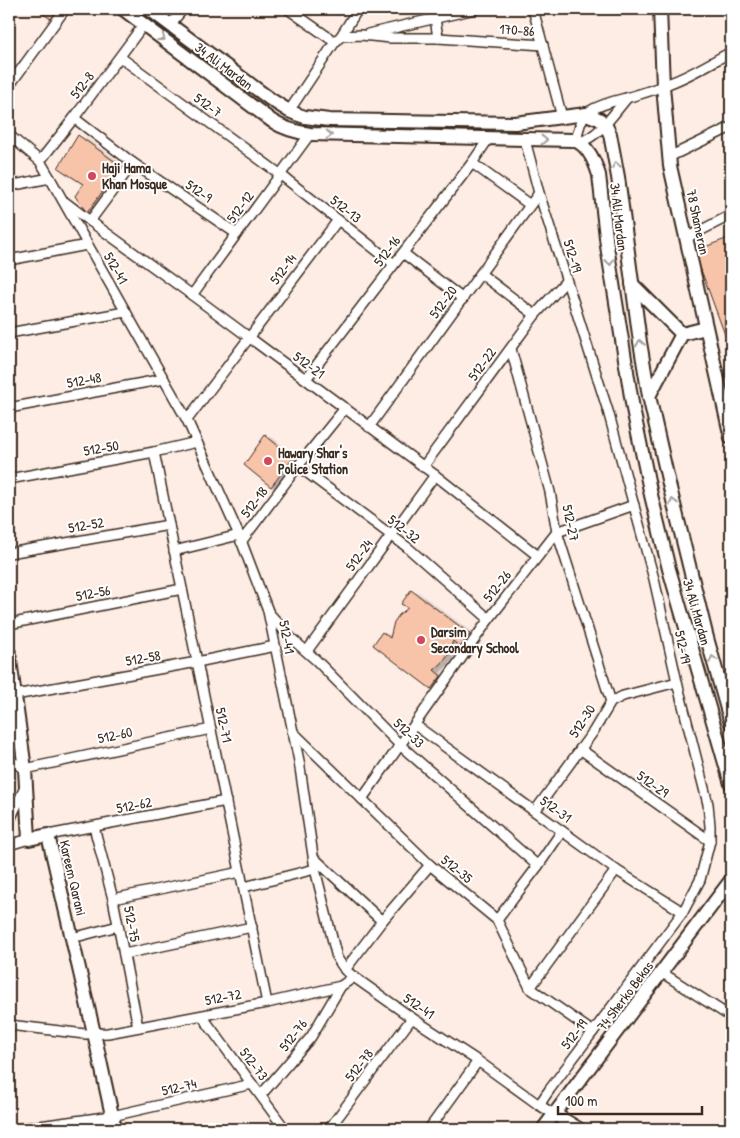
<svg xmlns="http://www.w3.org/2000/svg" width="740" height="1138" font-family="'Patrick Hand',sans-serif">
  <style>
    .building { fill: #f8c4a9; stroke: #3b2a1e; filter: url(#shadow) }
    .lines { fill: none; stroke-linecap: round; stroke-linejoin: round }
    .street-casing { stroke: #3b2a1e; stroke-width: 12 }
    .secondary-casing { stroke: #3b2a1e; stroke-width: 16 }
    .street { stroke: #fff; stroke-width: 9 }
    .secondary { stroke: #fff; stroke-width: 12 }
    .oneway { stroke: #a79f9a }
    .poi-dot { fill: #d1495b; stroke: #fff; stroke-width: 2 }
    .labels { text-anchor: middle; stroke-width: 4; stroke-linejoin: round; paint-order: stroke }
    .street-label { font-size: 14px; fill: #3b2a1e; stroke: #fff }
    .poi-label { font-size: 14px; font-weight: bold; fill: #3b2a1e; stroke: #fff; text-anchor: start }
  </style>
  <defs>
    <filter id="shadow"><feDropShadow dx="5.5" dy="3" stdDeviation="1" flood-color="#0004"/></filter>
  </defs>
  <rect width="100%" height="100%" fill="#fdede5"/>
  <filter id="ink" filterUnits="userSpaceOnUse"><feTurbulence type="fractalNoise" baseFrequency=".02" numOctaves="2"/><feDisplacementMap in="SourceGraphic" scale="10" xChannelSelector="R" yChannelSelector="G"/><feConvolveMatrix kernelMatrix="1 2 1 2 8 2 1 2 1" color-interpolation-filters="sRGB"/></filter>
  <g filter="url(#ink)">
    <g class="building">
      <polygon points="36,9 62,9 54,21"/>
      <polygon points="78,135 121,166 87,213 75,196 83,184 58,168"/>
      <polygon points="731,237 731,351 694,251"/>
      <polygon points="265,435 293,458 271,487 244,465"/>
      <polygon points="411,590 470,634 460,647 453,641 447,657 441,664 434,670 441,676 431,689 373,645 382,632 390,638 394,622 399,615 408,608 401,604"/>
    </g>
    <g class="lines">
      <g class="street-casing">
        <g id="street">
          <polyline points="288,9 335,42"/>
          <polyline points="533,9 562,117"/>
          <polyline points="435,18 438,38"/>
          <polyline points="170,25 183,9"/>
          <polyline points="368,34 475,9"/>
          <polyline points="341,36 361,35 391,38 438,38 543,45"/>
          <polyline points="120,57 281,175 394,264"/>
          <polyline points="9,86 65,9"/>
          <polyline points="289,111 335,42 341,36 358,9"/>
          <polyline points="74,118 133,163 237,234"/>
          <polyline points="9,135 40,161 50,178 187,420 239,535 268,611 299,761 315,869 337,958 345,970 354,977 412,1018 478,1061 539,1105"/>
          <polyline points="525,140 539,193 608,411 654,579 677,682 708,804 710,826 710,841 700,880 683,912 550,1089 539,1105 554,1114"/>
          <path d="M577 141C577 131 581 117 590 111 601 104 614 101 626 98 641 94 656 89 670 83 690 76 712 62 731 52"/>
          <path d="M580 142C600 136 614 113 627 98"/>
          <polyline points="669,157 731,127"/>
          <polyline points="40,161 74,118 144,24"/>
          <polyline points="472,163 530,205"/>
          <polyline points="9,186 50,178"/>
          <polyline points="65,202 90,221 192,295 435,475 538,556"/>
          <polyline points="90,221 133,163"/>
          <polyline points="686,238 731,215"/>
          <polyline points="403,253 463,299"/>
          <polyline points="9,260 87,245"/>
          <polyline points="481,274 535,315"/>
          <polyline points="192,295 310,134"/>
          <polyline points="9,333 125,312"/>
          <polyline points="511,349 550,492 557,532 611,702"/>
          <polyline points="306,379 472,163 489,138"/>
          <polyline points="9,408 164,379"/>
          <polyline points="187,420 338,220"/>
          <polyline points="369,427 539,193"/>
          <polyline points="154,452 267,1003"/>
          <polyline points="298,466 407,547 489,619"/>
          <polyline points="423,467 535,315 566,281"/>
          <polyline points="9,479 154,452 197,442"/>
          <polyline points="241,542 298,466 345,408"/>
          <polyline points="174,551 239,535"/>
          <polyline points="9,553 169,525"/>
          <polyline points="269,613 291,638 316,660 400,745 538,866"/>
          <polyline points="9,624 182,589"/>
          <polyline points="307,651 435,475"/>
          <polyline points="11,693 15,695 197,662 275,646"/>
          <polyline points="415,725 616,870 683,912"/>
          <polyline points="292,731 430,865 497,920 530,988 593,1032"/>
          <polyline points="580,749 710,841"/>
          <polyline points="9,760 25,769 211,729"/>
          <polyline points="362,799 489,619 557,532 634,505"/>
          <polyline points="535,811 593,732 611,702 623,696 677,682"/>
          <polyline points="9,822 25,787"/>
          <polyline points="94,827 113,899 138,1027"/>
          <polyline points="48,835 226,801"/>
          <polyline points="9,845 29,839"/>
          <polyline points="314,858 382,921"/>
          <polyline points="244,887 315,869"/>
          <polyline points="113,899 240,872"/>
          <polyline points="497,920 538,866 562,831"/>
          <polyline points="72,938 118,926"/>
          <polyline points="124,954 252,927"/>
          <polyline points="345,970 382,921 430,865"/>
          <polyline points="661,972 731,1017"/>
          <polyline points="530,988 616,870"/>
          <polyline points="202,1016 285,1129"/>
          <polyline points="9,1025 85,1034 108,1033 267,1003 341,986 354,977"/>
          <polyline points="261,1095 311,1037 341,986"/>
          <polyline points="17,1129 112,1116 252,1084"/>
          <polyline points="329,1129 412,1018"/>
          <polyline points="429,1129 478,1061"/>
        </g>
      </g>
      <g class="secondary-casing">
        <g id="secondary">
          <path d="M123 9 272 121C284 129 296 132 310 134L573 140C588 144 595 162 599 175L607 246 633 409 651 495 669 569 731 784"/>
          <polyline points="149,9 270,99 289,111 296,114 305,117 329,120 515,123 586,114 599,119 605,124 610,134 618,177 640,342 649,396 669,484 707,638 731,723"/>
          <polyline points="660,9 663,86 670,166 731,438"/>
          <polyline points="632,284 682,334"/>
          <polyline points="649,396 682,334 706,328"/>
          <polyline points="9,653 25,769 29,839 48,835 94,1033 115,1129"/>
          <polyline points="554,1114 579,1129"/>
          <polyline points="543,1129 731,880"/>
        </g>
      </g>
      <use href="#street" class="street"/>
      <use href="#secondary" class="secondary"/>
    </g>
    <defs><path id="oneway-chevron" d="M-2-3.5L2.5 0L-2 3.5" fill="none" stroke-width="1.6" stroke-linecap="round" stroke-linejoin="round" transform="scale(1.25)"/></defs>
    <g class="oneway">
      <use href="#oneway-chevron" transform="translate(162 38) rotate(37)"/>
      <use href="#oneway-chevron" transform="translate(329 135) rotate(2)"/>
      <use href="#oneway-chevron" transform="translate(544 140)"/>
      <use href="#oneway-chevron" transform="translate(616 165) rotate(-100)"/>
      <use href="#oneway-chevron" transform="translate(610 262) rotate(81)"/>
      <use href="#oneway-chevron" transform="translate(640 343) rotate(-99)"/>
      <use href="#oneway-chevron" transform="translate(673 502) rotate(-104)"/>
      <use href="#oneway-chevron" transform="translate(713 659) rotate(-106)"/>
    </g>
  </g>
  <g class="poi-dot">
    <circle cx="92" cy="176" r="5"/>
    <circle cx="268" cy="461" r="5"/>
    <circle cx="421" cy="640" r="5"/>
  </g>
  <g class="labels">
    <g class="street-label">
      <text transform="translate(517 30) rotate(4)" y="5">170-86</text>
      <text transform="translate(224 66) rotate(37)" y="5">34 Ali Mardan</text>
      <text transform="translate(82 85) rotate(-53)" y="5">512-8</text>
      <text transform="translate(208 105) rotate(36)" y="5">512-7</text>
      <text transform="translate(199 191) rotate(34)" y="5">512-9</text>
      <text transform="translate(240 207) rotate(-54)" y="5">512-12</text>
      <text transform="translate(346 209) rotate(38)" y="5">512-13</text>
      <text transform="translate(619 217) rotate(83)" y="5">34 Ali Mardan</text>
      <text transform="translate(698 222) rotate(78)" y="5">78 Shameran</text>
      <text transform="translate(387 251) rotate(-53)" y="5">512-16</text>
      <text transform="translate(573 256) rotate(73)" y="5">512-19</text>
      <text transform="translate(116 268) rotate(60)" y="5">512-41</text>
      <text transform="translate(283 269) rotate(-53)" y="5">512-14</text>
      <text transform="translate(443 302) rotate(-54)" y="5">512-20</text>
      <text transform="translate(482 364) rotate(-54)" y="5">512-22</text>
      <text transform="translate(309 365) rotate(36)" y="5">512-21</text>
      <text transform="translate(84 380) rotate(-10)" y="5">512-48</text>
      <text transform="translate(101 448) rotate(-10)" y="5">512-50</text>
      <text transform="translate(254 502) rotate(-53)" y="5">512-18</text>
      <text transform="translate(571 523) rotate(78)" y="5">512-27</text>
      <text transform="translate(86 525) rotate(-10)" y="5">512-52</text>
      <text transform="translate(404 529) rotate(38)" y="5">512-32</text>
      <text transform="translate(359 555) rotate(-54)" y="5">512-24</text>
      <text transform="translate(497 586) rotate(-52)" y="5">512-26</text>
      <text transform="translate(93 593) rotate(-11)" y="5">512-56</text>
      <text transform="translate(697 612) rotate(74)" y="5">34 Ali Mardan</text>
      <text transform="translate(287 637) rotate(79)" y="5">512-41</text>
      <text transform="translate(683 647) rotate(78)" y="5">512-19</text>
      <text transform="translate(143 658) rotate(-10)" y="5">512-58</text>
      <text transform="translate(582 721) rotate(-57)" y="5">512-30</text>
      <text transform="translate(224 725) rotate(78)" y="5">512-71</text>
      <text transform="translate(409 733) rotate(43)" y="5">512-33</text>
      <text transform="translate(115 735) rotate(-12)" y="5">512-60</text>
      <text transform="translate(653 784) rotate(35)" y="5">512-29</text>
      <text transform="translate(134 805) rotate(-11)" y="5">512-62</text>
      <text transform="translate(556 809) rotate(36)" y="5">512-31</text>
      <text transform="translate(457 869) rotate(39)" y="5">512-35</text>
      <text transform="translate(73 878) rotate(77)" y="5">Kareem Qarani</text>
      <text transform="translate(132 924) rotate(79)" y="5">512-75</text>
      <text transform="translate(625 996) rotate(-53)" y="5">74 Sherko Bekas</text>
      <text transform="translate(223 997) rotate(-11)" y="5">512-72</text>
      <text transform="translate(419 1006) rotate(34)" y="5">512-41</text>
      <text transform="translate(574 1034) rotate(-53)" y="5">512-19</text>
      <text transform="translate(293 1035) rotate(-53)" y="5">512-76</text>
      <text transform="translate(254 1064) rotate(53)" y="5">512-73</text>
      <text transform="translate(359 1065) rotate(-53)" y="5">512-78</text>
      <text transform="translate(179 1087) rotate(-13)" y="5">512-74</text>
    </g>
    <g class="poi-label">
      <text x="102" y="173">Haji Hama<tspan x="102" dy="16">Khan Mosque</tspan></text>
      <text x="278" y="458">Hawary Shar's<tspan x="278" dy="16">Police Station</tspan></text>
      <text x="431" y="637">Darsim<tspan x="431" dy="16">Secondary School</tspan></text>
    </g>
  </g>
  <rect width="740" height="1138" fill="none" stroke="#fff" stroke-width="30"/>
  <rect x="15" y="15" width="710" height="1108" fill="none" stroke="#3b2a1e" stroke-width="2" filter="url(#ink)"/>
  <path d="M558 1106v8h144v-8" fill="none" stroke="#3b2a1e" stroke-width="2.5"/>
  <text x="565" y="1106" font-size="15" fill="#3b2a1e" stroke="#ffffff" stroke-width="4" paint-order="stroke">100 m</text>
</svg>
